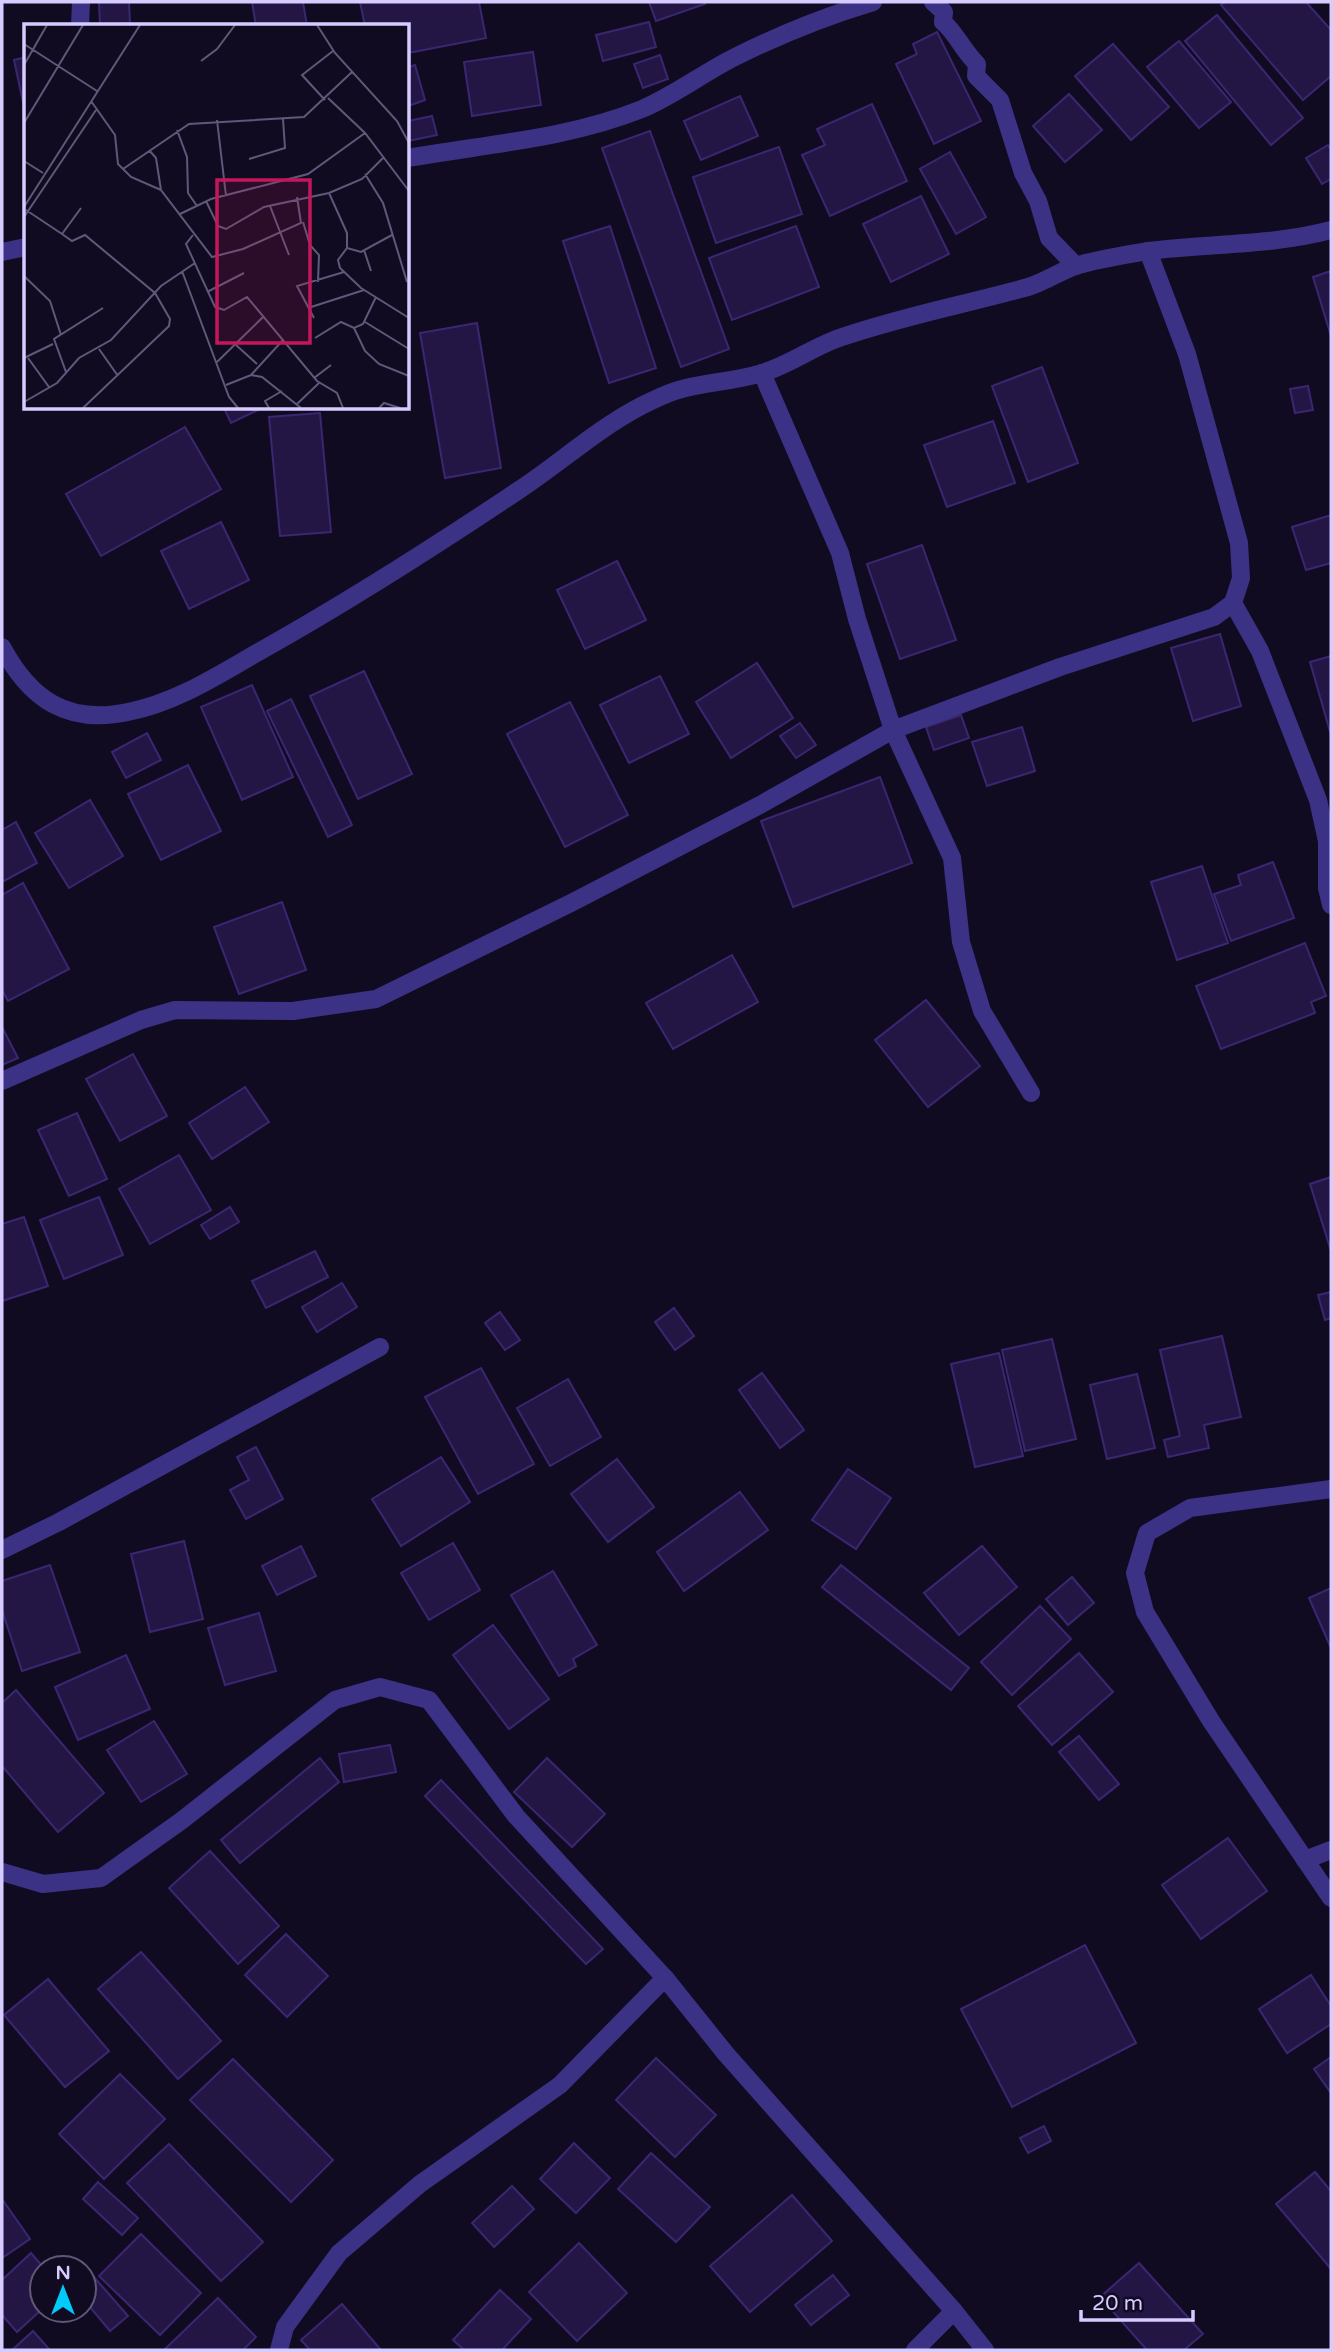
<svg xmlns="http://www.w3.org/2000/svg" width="1333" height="2352" font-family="'Varela Round',sans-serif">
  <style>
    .building { fill: #231644; stroke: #3b2672; stroke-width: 2 }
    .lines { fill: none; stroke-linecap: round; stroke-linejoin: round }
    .street { stroke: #3c3285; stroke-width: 18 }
    .inset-road { fill: none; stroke: #60587a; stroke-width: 2 }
    .view { fill: #c2185b; fill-opacity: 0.15; stroke: #c2185b; stroke-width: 3.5 }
    .inset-edge { fill: none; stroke: #d6ccff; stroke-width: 3.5 }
  </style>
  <rect width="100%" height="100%" fill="#110b21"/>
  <g class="building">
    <polygon points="99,2 129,2 130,23 100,25"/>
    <polygon points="252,2 303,2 307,26 256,26"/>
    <polygon points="360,2 479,2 486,38 408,53 408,26 365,26"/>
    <polygon points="649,2 704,2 705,4 656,21"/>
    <polygon points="1225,2 1306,2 1331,30 1331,76 1303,100 1221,5"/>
    <polygon points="1217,15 1303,118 1271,145 1185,41"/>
    <polygon points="649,22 656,47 603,61 596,35"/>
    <polygon points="937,32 981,121 934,144 896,64 917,54 913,44"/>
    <polygon points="1179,41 1231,102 1199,128 1147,67"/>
    <polygon points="1113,44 1169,107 1131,140 1075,76"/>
    <polygon points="533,52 541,105 472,116 464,62"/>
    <polygon points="660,55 668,79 643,88 634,64"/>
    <polygon points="26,57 26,116 14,60"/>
    <polygon points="415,65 425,100 408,106 408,67"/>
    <polygon points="1069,94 1102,130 1065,162 1033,126"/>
    <polygon points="740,96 758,136 701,160 684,121"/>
    <polygon points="872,104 907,181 830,216 802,155 825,145 817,129"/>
    <polygon points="432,116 437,135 408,141 408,121"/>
    <polygon points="650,131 729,349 681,367 602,148"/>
    <polygon points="1328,145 1331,150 1331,179 1322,184 1306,158"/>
    <polygon points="779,147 802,214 716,243 693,177"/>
    <polygon points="950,152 986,217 956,234 920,169"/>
    <polygon points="921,196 949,254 891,282 863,224"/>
    <polygon points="610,226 656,368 609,383 563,241"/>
    <polygon points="796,226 819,287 732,320 709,258"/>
    <polygon points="1331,271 1331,336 1313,277"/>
    <polygon points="477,323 501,468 445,478 420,333"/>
    <polygon points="1042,367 1078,463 1028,482 992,386"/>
    <polygon points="1308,386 1313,410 1295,413 1290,389"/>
    <polygon points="224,408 262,408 231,423"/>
    <polygon points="320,413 331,532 280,536 269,417"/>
    <polygon points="993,421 1015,483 947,507 924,445"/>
    <polygon points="185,427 221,489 101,556 66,494"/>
    <polygon points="1331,515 1331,563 1306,570 1292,527"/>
    <polygon points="221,522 249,580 189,609 161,551"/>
    <polygon points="922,545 956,640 900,659 867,564"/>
    <polygon points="617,561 646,620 585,649 557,590"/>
    <polygon points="1220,634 1241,706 1193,721 1171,648"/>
    <polygon points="1331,656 1331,735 1310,662"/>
    <polygon points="757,663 793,718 731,758 696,702"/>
    <polygon points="364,671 412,774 358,799 310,696"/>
    <polygon points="660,676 689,734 629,763 600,705"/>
    <polygon points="252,685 293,777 242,800 201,707"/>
    <polygon points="291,699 352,825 328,837 267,711"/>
    <polygon points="570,702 628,815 565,847 507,734"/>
    <polygon points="961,715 969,738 934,750 926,727"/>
    <polygon points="800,723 816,745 796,758 780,736"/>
    <polygon points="1022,727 1035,771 987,786 972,742"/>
    <polygon points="147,733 161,760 126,778 112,752"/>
    <polygon points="188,765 221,831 161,860 128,794"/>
    <polygon points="880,777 912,863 793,907 761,821"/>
    <polygon points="90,800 123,856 69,888 35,833"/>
    <polygon points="16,822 37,863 2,882 2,830"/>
    <polygon points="1273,862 1294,918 1231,941 1214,894 1241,885 1238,875"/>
    <polygon points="1202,866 1228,943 1177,960 1151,882"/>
    <polygon points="23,883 69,969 8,1001 2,990 2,895"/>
    <polygon points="282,902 306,970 239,994 214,927"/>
    <polygon points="1305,943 1326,996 1311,1002 1315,1013 1221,1049 1196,986"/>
    <polygon points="732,955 758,1002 673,1049 646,1003"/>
    <polygon points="926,1000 980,1066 928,1107 875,1040"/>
    <polygon points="2,1027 18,1058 2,1065"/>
    <polygon points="133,1054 167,1116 120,1141 86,1079"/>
    <polygon points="245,1087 269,1122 212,1159 189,1123"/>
    <polygon points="77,1113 107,1179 69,1196 38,1130"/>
    <polygon points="179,1155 211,1210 150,1244 119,1189"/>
    <polygon points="1331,1177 1331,1251 1310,1184"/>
    <polygon points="99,1197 123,1255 64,1279 40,1220"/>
    <polygon points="230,1207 239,1222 210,1239 201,1225"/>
    <polygon points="24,1217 48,1286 2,1301 2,1224"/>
    <polygon points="315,1251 328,1277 266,1308 252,1281"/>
    <polygon points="342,1283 357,1307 317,1332 302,1307"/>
    <polygon points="1331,1292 1331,1318 1325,1320 1318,1295"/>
    <polygon points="674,1308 694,1336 675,1350 655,1322"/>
    <polygon points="500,1312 520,1340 505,1350 485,1323"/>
    <polygon points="1222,1336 1241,1417 1204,1425 1209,1448 1168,1457 1164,1440 1180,1436 1160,1350"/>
    <polygon points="1052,1339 1076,1439 1025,1451 1002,1350"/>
    <polygon points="999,1353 1023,1456 975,1467 951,1364"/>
    <polygon points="481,1368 534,1464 478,1494 425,1397"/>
    <polygon points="762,1373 804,1430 780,1448 739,1390"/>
    <polygon points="1137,1374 1155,1448 1107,1459 1090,1385"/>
    <polygon points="568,1379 601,1437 550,1466 517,1408"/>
    <polygon points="256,1447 283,1499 246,1519 230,1490 249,1480 237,1457"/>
    <polygon points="441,1457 470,1502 401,1546 372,1499"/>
    <polygon points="617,1459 654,1507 608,1542 571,1494"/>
    <polygon points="848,1469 891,1498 856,1549 812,1520"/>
    <polygon points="740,1492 768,1530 684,1591 657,1552"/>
    <polygon points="184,1541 203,1619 150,1632 131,1554"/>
    <polygon points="453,1543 480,1590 429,1620 401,1573"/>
    <polygon points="301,1546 316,1576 277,1595 262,1566"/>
    <polygon points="982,1546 1017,1587 959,1635 924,1593"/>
    <polygon points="50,1565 80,1652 22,1671 2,1610 2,1581"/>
    <polygon points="841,1565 969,1668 951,1690 822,1587"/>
    <polygon points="553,1571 597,1645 573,1659 576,1666 559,1676 511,1595"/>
    <polygon points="1072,1577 1094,1603 1068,1625 1046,1599"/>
    <polygon points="1331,1588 1331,1648 1309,1598"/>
    <polygon points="1040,1606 1071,1639 1012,1695 981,1662"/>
    <polygon points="259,1613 276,1671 225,1685 208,1628"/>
    <polygon points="493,1625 549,1699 509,1729 453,1655"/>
    <polygon points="1079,1653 1113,1692 1052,1745 1018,1706"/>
    <polygon points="126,1655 150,1709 78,1740 55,1687"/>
    <polygon points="16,1690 104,1793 58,1832 2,1766 2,1703"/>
    <polygon points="154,1721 187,1774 141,1802 107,1750"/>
    <polygon points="1079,1736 1119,1784 1099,1800 1059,1752"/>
    <polygon points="390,1745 396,1772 344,1782 339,1754"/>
    <polygon points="320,1758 339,1782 240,1863 221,1840"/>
    <polygon points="547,1758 605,1814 572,1847 514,1792"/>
    <polygon points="441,1780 603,1949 586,1964 425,1796"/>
    <polygon points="1228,1838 1267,1891 1201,1939 1162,1885"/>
    <polygon points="210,1851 279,1926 238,1964 169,1888"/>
    <polygon points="286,1934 328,1976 287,2017 245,1975"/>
    <polygon points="1085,1945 1136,2043 1012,2107 961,2009"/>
    <polygon points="141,1952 221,2041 178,2079 98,1989"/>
    <polygon points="1311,1975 1331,2006 1331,2024 1287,2053 1259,2009"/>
    <polygon points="48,1979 109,2051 65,2087 4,2015"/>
    <polygon points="1331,2057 1331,2093 1314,2069"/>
    <polygon points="656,2058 716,2115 675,2157 616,2100"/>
    <polygon points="233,2059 333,2160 291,2202 190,2100"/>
    <polygon points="120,2074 165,2119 104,2179 59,2134"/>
    <polygon points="1044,2126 1051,2141 1028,2153 1020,2138"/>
    <polygon points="574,2143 610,2178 576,2213 540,2179"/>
    <polygon points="169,2144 263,2242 221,2281 127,2183"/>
    <polygon points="651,2153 710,2207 676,2242 618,2189"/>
    <polygon points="1315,2172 1331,2191 1331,2269 1276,2204"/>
    <polygon points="98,2182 138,2218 122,2235 83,2199"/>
    <polygon points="512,2186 534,2209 494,2247 472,2223"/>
    <polygon points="792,2195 832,2241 750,2312 710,2266"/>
    <polygon points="2,2199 30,2239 2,2258"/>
    <polygon points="141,2234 201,2293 160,2335 99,2276"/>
    <polygon points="579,2243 627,2293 577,2341 529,2292"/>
    <polygon points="31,2253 44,2268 42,2268 42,2309 17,2332 2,2315 2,2280"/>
    <polygon points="1139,2263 1203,2334 1184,2350 1147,2350 1100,2297"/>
    <polygon points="833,2275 849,2295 811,2325 795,2305"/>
    <polygon points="94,2277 128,2316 110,2331 84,2300 84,2285"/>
    <polygon points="500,2290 531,2319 502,2350 464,2350 453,2340"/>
    <polygon points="218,2298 256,2337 243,2350 164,2350"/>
    <polygon points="342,2304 381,2350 310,2350 301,2340"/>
    <polygon points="33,2331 50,2350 12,2350"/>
  </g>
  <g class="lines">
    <g class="street">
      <path d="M933 2 944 12 943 22C957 34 963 51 977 64L976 76 1000 100 1023 173 1038 201 1049 238 1076 266"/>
      <polyline points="80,26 81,2"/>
      <path d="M408 158C487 144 567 139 642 109 675 95 703 73 735 57 779 35 826 16 873 2"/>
      <polyline points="2,252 26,247"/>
      <polyline points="762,373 840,553 857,619 893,730 952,858 961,942 982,1011 1031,1093"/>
      <polyline points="1233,603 1260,651 1318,800 1327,841 1327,888 1331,905"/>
      <path d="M2 647C30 699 67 725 128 712 176 703 220 674 262 650 351 600 434 547 519 490 560 463 597 429 641 406 651 401 663 395 675 391 703 382 733 382 762 373 790 365 814 346 842 337 903 316 966 304 1028 287 1045 282 1059 272 1075 266 1098 259 1125 255 1148 251 1209 243 1271 246 1331 230"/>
      <polyline points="2,1081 141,1020 175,1010 293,1011 376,999 573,902 760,805 893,730 1060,667 1214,617 1233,603 1241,578 1239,543 1187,354 1148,251"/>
      <polyline points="1331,1489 1190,1508 1147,1533 1135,1573 1145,1612 1211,1721 1331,1898"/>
      <polyline points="2,1550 59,1522 380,1347"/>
      <polyline points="1305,1860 1331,1850"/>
      <polyline points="2,1872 43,1884 101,1878 181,1821 335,1700 380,1687 429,1700 516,1816 665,1978 726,2054 954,2311 985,2350"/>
      <polyline points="279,2350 285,2327 339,2253 420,2184 560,2085 665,1978"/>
      <polyline points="915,2350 954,2311"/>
    </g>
  </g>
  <g transform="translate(24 24)">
    <rect width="385" height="385" fill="#110b21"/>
    <path class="inset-road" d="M293 1 311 29 373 97 385 119M0 20 73 67M177 37 193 25 211 1M0 41 23 1M304 74 341 109 385 167M301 76 278 51 309 27M67 77 91 111 94 140 107 153 137 166M193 96 202 172M0 99 59 1M153 106 163 133 164 169 173 182M125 126 132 134 137 166 188 233 219 225 277 199 273 173M225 135 261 124 259 95M0 137 19 149M99 145 165 100 280 93 328 48M341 150 359 179 383 258M305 169 323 209V224L314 236 316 244 337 264 385 294M182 177 194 202 202 205 240 183 305 169 338 155 360 133M246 182 265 231M0 183 116 1M2 186 38 210 57 184M156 190 187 175 284 150 341 109M0 193 72 86M279 198 286 221 295 231 294 258M38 210 48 217 61 211 131 269 146 295 145 302 59 384M169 211 162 220 191 283 200 286 223 273 293 357 313 369 319 384M323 224 337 228 368 211M340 226 347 247M158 247 205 373 214 384M0 252 26 277 37 311M183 268 220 249M284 284 340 266M290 294 273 262 320 248M341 298 385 325M330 304 341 327 355 340 385 352M291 314 317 298 330 304 339 300 352 273M212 321 233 340M75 325 94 352M0 334 29 320M4 334 25 363M193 338 239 293M42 348 30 315 79 284M227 351 259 316M290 354 307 341M202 361 227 351 238 353 277 384M0 378 33 359 55 334 87 316 137 262 171 239M273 380 295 359M245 384 241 377 258 367M355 384 360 379 376 384"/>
    <path class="view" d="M193 156H286V319H193Z"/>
    <rect width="385" height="385" class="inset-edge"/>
  </g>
  <rect width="1333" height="2352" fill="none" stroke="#d6ccff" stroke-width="7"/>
  <g transform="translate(63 2289)"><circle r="33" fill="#110b21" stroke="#60587a" stroke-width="2"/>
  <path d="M0-5L12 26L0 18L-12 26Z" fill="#00caf7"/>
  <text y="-10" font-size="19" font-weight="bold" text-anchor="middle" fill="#d6ccff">N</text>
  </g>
  <path d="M1081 2310v10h112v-10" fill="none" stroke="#d6ccff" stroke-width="3.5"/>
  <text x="1092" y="2310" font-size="21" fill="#d6ccff" stroke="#110b21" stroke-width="5" paint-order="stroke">20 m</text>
</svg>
